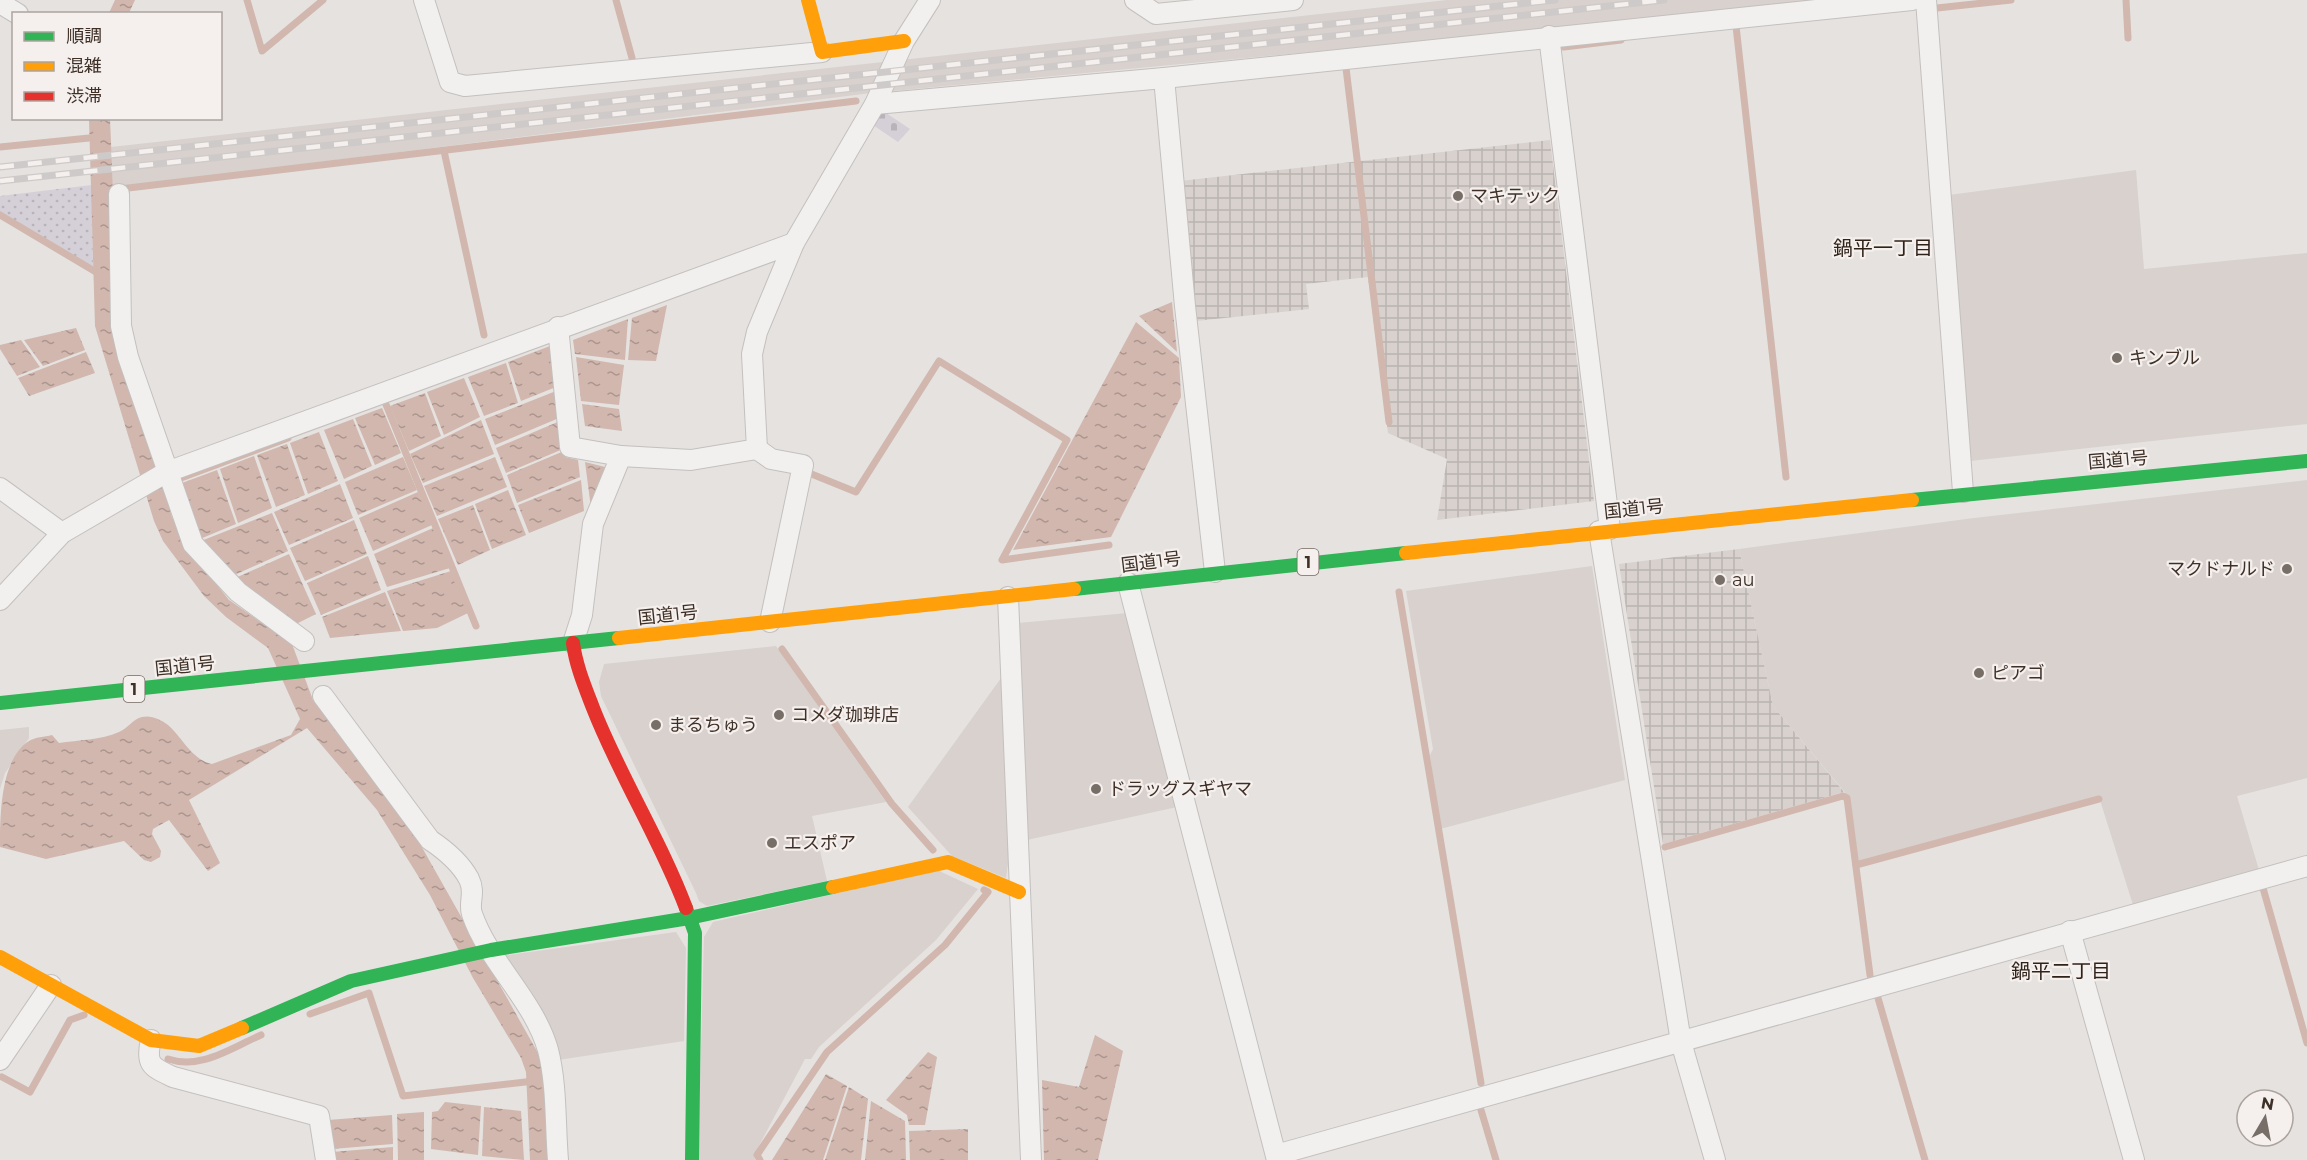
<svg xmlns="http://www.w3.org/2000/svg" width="2307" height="1160" font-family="Montserrat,'Noto Sans JP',sans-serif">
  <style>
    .built { fill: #d8d1ce }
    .industrial { fill: url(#industrial-grid) }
    .grass { fill: url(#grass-dots) }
    .cemetery { fill: url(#cemetery-stones) }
    .water { fill: url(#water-ripples) }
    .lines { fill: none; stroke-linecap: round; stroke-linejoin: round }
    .stream { stroke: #d1b7ae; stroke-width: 7 }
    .street-casing { stroke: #c3c0be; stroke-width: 22 }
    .street { stroke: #f2f0ef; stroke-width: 20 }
    .fast { stroke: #30b455; stroke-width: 14 }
    .slow { stroke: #ff9f0a; stroke-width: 14 }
    .jam { stroke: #e5322d; stroke-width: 14 }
    .rail-casing { stroke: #cdcac9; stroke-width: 7 }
    .rail { stroke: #f5f0ed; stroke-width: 4.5; stroke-dasharray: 14; stroke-linecap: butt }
    .poi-dot { fill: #786e68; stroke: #f5f0ed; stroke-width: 2 }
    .labels { text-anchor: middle; stroke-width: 4.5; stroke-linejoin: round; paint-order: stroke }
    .shield { fill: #f5f0ed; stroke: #756a62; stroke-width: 1.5 }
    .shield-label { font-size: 16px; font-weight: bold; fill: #3e3027 }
    .poi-label { font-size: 18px; fill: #3e3027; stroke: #f5f0ed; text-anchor: start }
    .street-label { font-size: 18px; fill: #3e3027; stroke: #f5f0ed }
    .neighbourhood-label { font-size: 20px; fill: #2f2219; stroke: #f5f0ed }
  </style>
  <defs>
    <pattern id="industrial-grid" width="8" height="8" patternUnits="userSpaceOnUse" patternTransform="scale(1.5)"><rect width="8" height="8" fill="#d8d1ce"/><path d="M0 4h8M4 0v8" fill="none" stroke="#bab4b1"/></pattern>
    <pattern id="grass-dots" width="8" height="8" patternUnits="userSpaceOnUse" patternTransform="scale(1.5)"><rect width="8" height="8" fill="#d5cfd8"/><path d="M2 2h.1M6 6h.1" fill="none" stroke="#b8b2b9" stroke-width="1.8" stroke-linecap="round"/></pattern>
    <pattern id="cemetery-stones" width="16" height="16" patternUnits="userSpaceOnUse" patternTransform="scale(1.5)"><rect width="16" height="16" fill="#d5cfd8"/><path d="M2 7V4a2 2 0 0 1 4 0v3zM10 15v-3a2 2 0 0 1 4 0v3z" fill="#b8b2b9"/></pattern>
    <pattern id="water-ripples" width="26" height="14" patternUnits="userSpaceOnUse" patternTransform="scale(1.5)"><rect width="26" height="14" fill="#d1b7ae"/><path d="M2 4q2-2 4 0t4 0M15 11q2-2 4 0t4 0" fill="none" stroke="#ab958e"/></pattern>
  </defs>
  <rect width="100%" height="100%" fill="#e5e2e0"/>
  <g class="built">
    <polygon points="1447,0 1822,0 1545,30 871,93 113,188 111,147"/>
    <polygon points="2136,170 2144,269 2307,253 2307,424 1970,461 1949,195"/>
    <polygon points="2307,480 2307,778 2237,796 2259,870 2133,905 2099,797 1857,862 1848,796 1773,706 1739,549 1974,518"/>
    <polygon points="1592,566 1625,780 1440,829 1430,755 1433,749 1406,591"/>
    <polygon points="1128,613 1177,807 1027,840 1018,623"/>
    <polygon points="776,646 886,802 812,816 827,881 707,906 699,901 696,893 601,696 599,682 604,664"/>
    <polygon points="1004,674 1011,842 1006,878 952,856 908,807"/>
    <polygon points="29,727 29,738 5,773 0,789 0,730"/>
    <polygon points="937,870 978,889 936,940 819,1047 811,1059 805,1059 754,1155 755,1160 698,1160 704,937 713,922"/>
    <polygon points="676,932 686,948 684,1041 558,1060 500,956"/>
  </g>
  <g class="industrial">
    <polygon points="1550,140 1594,501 1437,520 1447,459 1388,433 1368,277 1306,284 1309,309 1196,321 1180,181"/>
    <polygon points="1739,549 1773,706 1844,792 1663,844 1619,564"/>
  </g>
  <polygon class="grass" points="92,185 93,274 0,218 0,196"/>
  <polygon class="cemetery" points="880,109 910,129 898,142 870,123"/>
  <g class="water">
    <polygon points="115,0 135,0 129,13 109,13"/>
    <path d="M89 119H110L113 190 111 287 172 517 190 551 229 600 292 644 313 700 415 835 538 1053 543 1068 548 1160H530L526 1072 521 1058 473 978 430 895 377 810 307 728 189 800 220 863 208 871 169 820 153 829 152 834 161 851 160 857 151 862 144 860 124 841 46 859 0 847C0 817 0 759 29 741 35 737 45 737 52 735L59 743C78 740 101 740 119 732 127 729 133 719 142 717 151 715 160 719 168 725 183 738 191 759 212 764L291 735 300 719 268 648 226 617 204 596 163 541 154 521 95 326Z"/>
    <polygon points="1172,302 1177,352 1139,316"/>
    <polygon points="667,305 656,361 628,360 632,318"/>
    <polygon points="628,319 625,360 575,354 573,340"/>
    <polygon points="1136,322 1179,358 1181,397 1111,537 1013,550"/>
    <polygon points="76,328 85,350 43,366 24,340"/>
    <polygon points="21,340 40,367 17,376 0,349 0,345"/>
    <polygon points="550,346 556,387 521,401 508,362"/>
    <polygon points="86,352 95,373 29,396 18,378"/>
    <polygon points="576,357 624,365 619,405 581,401"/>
    <polygon points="506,363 518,403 484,416 468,377"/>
    <polygon points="464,378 480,417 444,435 427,392"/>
    <polygon points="556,391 559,418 495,445 485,419"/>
    <polygon points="425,393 441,436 409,451 390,406"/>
    <polygon points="582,404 619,409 622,431 585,426"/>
    <polygon points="382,408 401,453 375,465 355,418"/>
    <polygon points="353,419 372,466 344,479 324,430"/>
    <polygon points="481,420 494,454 423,483 410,454"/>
    <polygon points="560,421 563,449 506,473 496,448"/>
    <polygon points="319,432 338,481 308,494 290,443"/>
    <polygon points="287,444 305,495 276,507 257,455"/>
    <polygon points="564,451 565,457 578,460 580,477 517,503 507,475"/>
    <polygon points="254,456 272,508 238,523 220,469"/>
    <polygon points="403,457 417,490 358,515 345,482"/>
    <polygon points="495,457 507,487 437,516 424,486"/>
    <polygon points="585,462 609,468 597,489 591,508"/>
    <polygon points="217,470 236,524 200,539 182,483"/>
    <polygon points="581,480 584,511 529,533 518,505"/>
    <polygon points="340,484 353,518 289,545 274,512"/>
    <polygon points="508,490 526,535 492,549 475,504"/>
    <polygon points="418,492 432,525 373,551 359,518"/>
    <polygon points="473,505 490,550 458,565 438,519"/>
    <polygon points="272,513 288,551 230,577 201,541"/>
    <polygon points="354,520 367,554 305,581 290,548"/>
    <polygon points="433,528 450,568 387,587 374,554"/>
    <polygon points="289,554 316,614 296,624 233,579"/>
    <polygon points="368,556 381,590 321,615 307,583"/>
    <polygon points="451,571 468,613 437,628 403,631 387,591"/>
    <polygon points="385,592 401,631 330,638 322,617"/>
    <polygon points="1095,1035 1123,1051 1098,1160 1044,1160 1042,1080 1079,1087"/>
    <polygon points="928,1052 937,1057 925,1125 909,1125 907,1115 886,1100"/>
    <polygon points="826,1074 847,1086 823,1160 772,1160"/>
    <polygon points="849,1087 868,1099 861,1160 825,1160"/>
    <polygon points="871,1101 905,1121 906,1160 865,1160"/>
    <polygon points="445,1102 481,1106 478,1155 431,1149 432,1112 438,1111"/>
    <polygon points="484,1107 521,1111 524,1160 482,1156"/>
    <polygon points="424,1112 424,1160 398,1160 397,1114"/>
    <polygon points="392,1115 393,1144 332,1149 328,1120"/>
    <polygon points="968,1129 968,1160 910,1160 909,1131"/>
    <polygon points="393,1147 393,1160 333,1160 332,1152"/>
  </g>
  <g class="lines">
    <g class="stream">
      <polyline points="247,0 262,51 323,0"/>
      <polyline points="616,0 632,58"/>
      <polyline points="2126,0 2128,38"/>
      <polyline points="1937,8 2011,0"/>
      <polyline points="1736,26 1786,477"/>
      <polyline points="1564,47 1621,40"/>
      <polyline points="1346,68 1389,422"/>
      <polyline points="0,147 99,137"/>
      <polyline points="444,151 484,335"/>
      <polyline points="120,189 856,101"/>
      <polyline points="0,215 101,275"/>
      <polyline points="385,402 476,626"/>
      <polyline points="809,473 856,492 939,361 1067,440 1002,560 1109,545"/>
      <polyline points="181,478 288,438"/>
      <polyline points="1399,592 1481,1083"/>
      <polyline points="782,649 892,804 933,850"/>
      <polyline points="1665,847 1843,796 1847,798 1870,975"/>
      <polyline points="1856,865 2099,799"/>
      <polyline points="2263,888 2307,1043"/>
      <polyline points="1878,998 1925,1160"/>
      <polyline points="310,1014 369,993 403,1096 534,1081"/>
      <path d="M168 1059C201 1070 231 1048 261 1035"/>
      <polyline points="2,1077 30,1092 70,1020 84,1015"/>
      <polyline points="1481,1110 1496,1160"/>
      <polyline points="760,1160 757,1155 827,1052 945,945 988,892 984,890"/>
    </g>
    <g class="street-casing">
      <g id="street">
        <polyline points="424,0 450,82 465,86 822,52"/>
        <polyline points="1135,0 1156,14 1293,0"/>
        <polyline points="1926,0 1963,492"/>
        <polyline points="0,3 18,14"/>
        <polyline points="1549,36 1610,529"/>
        <polyline points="1164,78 1185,306 1215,572"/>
        <polyline points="875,104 1164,78 1912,0"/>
        <polyline points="119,194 121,326 128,357 193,544 238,592 304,641"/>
        <polyline points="558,327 570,447 621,456"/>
        <polyline points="757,449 771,459 803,465 770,622"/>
        <polyline points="0,488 62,533"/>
        <polyline points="1599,531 1681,1042 1715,1160"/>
        <polyline points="1128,583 1277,1160"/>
        <polyline points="1008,597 1031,1160"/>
        <polyline points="0,600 62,533 167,472 794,243"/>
        <polyline points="573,643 582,615 593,524 621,456 691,460 757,449 752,354 757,332 794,243 875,104 904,41 930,0"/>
        <path d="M323 696 430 840C445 850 460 862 469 879 476 893 468 903 472 914 489 963 534 1000 548 1050 557 1085 555 1124 558 1160"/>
        <polyline points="2070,931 2134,1160"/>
        <path d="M151 1040C145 1065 152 1067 173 1077L319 1116 326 1160"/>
        <polyline points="0,1060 51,985"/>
        <polyline points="1276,1155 2307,866"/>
      </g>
    </g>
    <use href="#street" class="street"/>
    <g class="fast">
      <polyline points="1912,500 2307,461"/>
      <polyline points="1074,589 1406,553"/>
      <polyline points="0,703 619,638"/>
      <polyline points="686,908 695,933 692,1160"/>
      <polyline points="242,1028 351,981 491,950 689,918 833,887"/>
    </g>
    <g class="slow">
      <polyline points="808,0 822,52 904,41"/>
      <polyline points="1406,553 1912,500"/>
      <polyline points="619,638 1074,589"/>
      <polyline points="833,887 948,862 1019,892"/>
      <polyline points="0,957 151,1040 199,1046 242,1028"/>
    </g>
    <path class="jam" d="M573 643C576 666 585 687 593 708 620 777 660 839 686 908"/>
    <g class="rail-casing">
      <g id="rail">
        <polyline points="0,167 1555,0"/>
        <polyline points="0,181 1664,0"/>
      </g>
    </g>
    <use href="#rail" class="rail"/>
  </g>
  <g class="poi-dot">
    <circle cx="1458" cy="196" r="6"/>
    <circle cx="2117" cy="358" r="6"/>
    <circle cx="2287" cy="569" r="6"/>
    <circle cx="1720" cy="580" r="6"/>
    <circle cx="1979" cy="673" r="6"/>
    <circle cx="779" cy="715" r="6"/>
    <circle cx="656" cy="725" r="6"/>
    <circle cx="1096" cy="789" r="6"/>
    <circle cx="772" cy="843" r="6"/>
  </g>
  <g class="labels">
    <g class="shield">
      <rect x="1297.5" y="549" width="21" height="26" rx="4.5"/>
      <rect x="123.5" y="676" width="21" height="26" rx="4.5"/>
    </g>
    <g class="shield-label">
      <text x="1308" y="568">1</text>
      <text x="134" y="695">1</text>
    </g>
    <g class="poi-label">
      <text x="1470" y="202">マキテック</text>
      <text x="2129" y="364">キンブル</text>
      <text x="2275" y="575" text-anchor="end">マクドナルド</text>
      <text x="1732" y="586">au</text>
      <text x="1991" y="679">ピアゴ</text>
      <text x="791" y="721">コメダ珈琲店</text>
      <text x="668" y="731">まるちゅう</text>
      <text x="1108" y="795">ドラッグスギヤマ</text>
      <text x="784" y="849">エスポア</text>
    </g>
    <g class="street-label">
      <text transform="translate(2118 460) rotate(-5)" y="6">国道1号</text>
      <text transform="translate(1634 509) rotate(-6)" y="6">国道1号</text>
      <text transform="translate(1151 562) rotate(-7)" y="6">国道1号</text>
      <text transform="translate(668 615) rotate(-6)" y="6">国道1号</text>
      <text transform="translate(185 666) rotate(-6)" y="6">国道1号</text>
    </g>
    <g class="neighbourhood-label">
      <text x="1883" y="255">鍋平一丁目</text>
      <text x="2061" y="978">鍋平二丁目</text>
    </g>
  </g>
  <rect x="12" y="12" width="210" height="108" fill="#f5f0ed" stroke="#aca39e" stroke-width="1.5"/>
  <rect x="24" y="32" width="30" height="9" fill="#30b455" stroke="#aca39e" stroke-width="1.5"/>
  <text x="66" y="42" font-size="18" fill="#3e3027">順調</text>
  <rect x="24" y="62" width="30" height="9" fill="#ff9f0a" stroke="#aca39e" stroke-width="1.5"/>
  <text x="66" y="72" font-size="18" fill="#3e3027">混雑</text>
  <rect x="24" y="92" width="30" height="9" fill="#e5322d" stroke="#aca39e" stroke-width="1.5"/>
  <text x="66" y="102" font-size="18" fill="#3e3027">渋滞</text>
  <g transform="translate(2265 1118) rotate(10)"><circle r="28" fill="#f5f0ed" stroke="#aca39e" stroke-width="1.5"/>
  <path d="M0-4.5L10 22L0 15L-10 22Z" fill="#786e68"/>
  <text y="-9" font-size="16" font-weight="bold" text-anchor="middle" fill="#3e3027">N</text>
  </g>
</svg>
